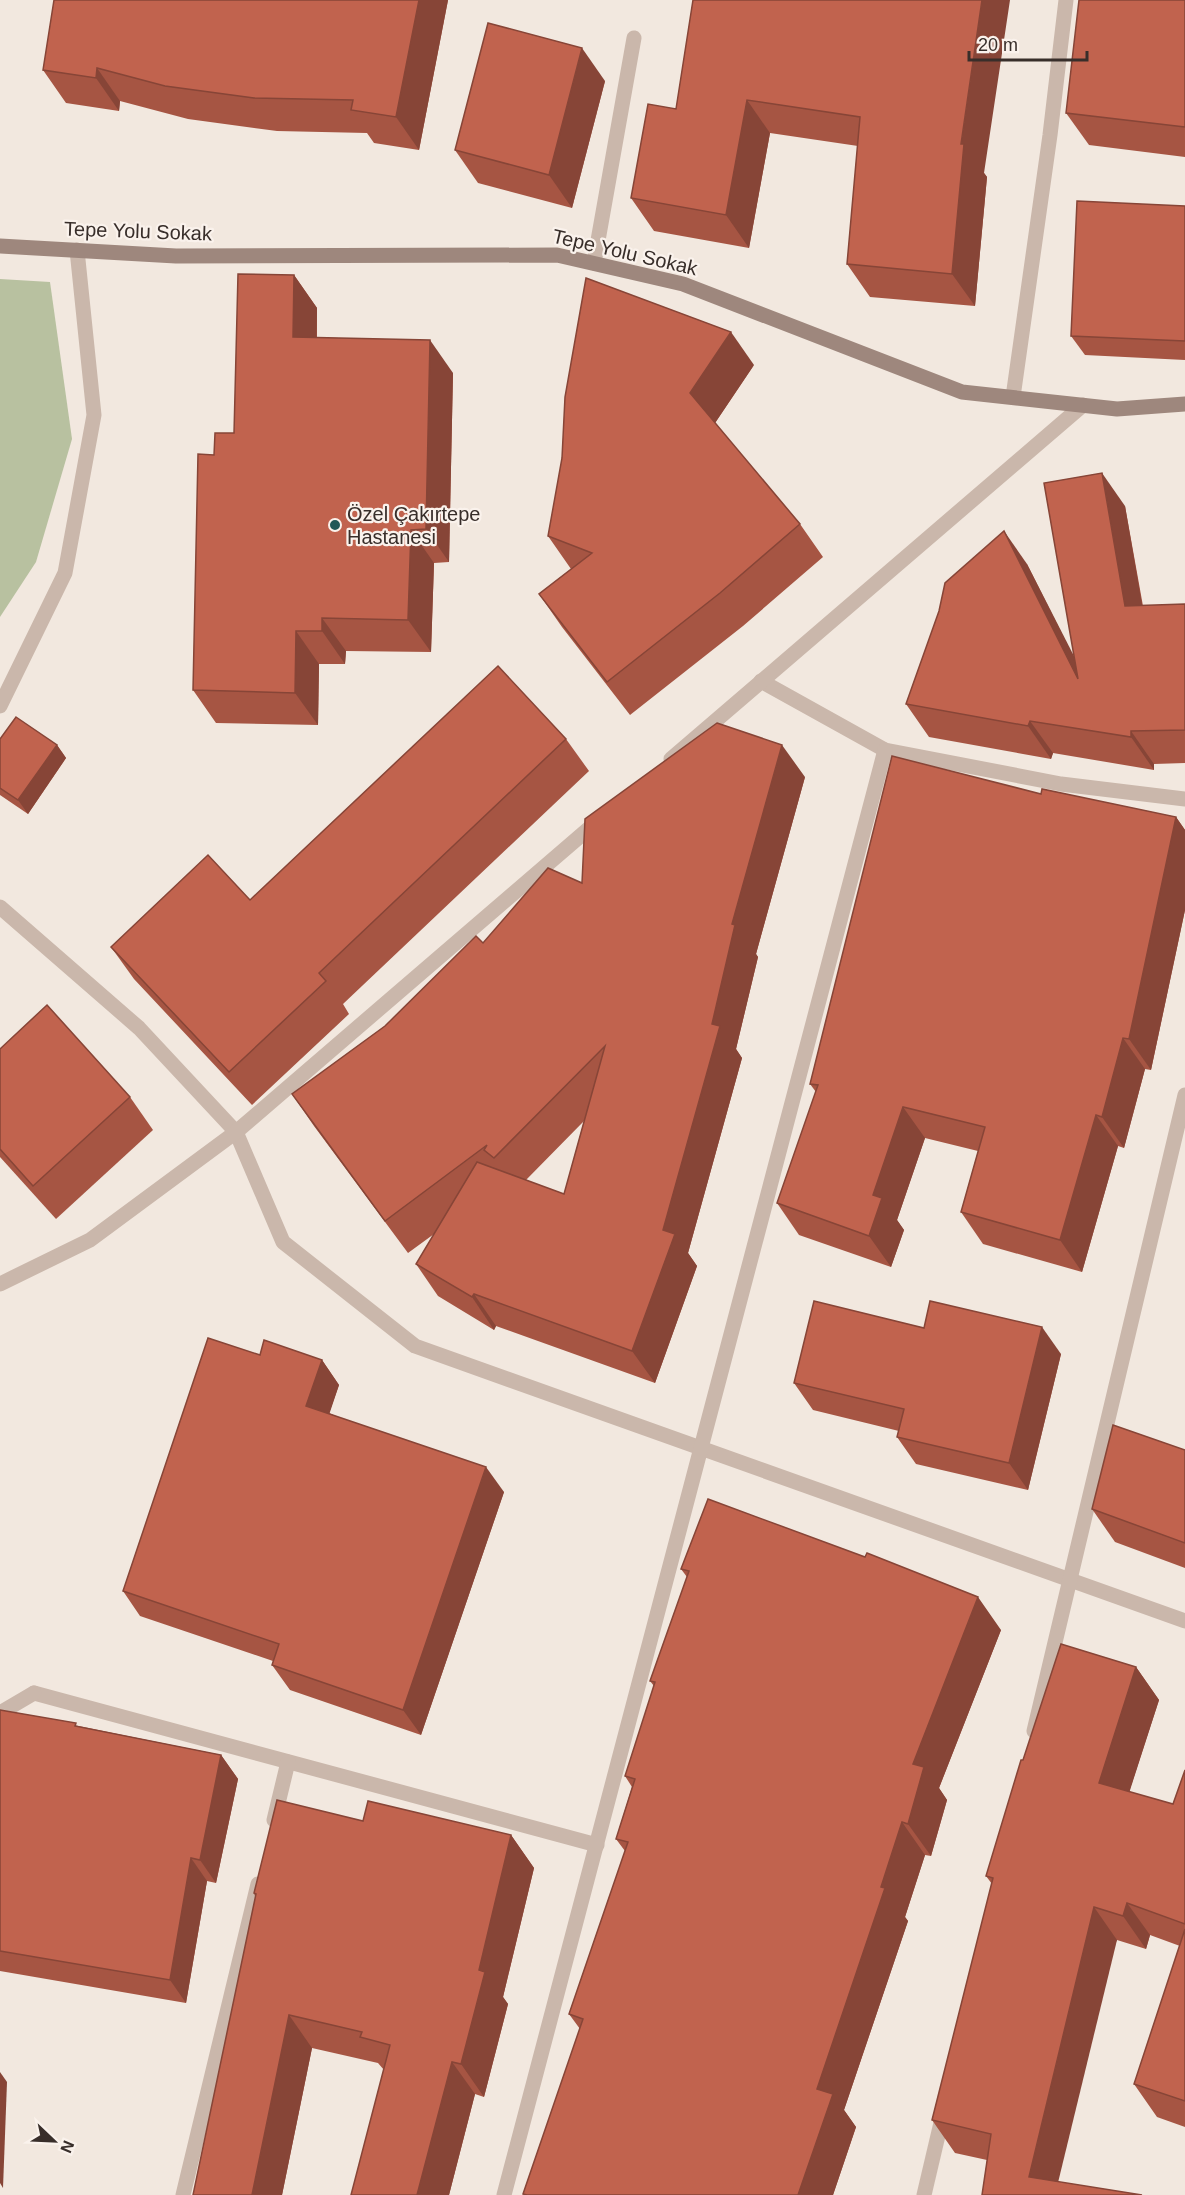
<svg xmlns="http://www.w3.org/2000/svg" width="1185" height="2195" font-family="Arial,sans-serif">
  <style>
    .green { fill: #b8c1a0 }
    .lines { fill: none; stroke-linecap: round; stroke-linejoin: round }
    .lane { stroke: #cab7ab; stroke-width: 15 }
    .street { stroke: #cab7ab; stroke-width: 15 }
    .secondary { stroke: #9e877d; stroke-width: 15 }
    .wall { fill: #a65543; fill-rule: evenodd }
    .shaded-wall { fill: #874537 }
    .building { fill: #c1634e; stroke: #874537; stroke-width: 1.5 }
    .poi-dot { fill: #215858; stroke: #faf2ec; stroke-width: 2 }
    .labels { text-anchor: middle; stroke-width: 4.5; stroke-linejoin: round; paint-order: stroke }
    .street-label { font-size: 20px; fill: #382e2a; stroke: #faf2ec }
    .poi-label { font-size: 20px; fill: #382e2a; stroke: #faf2ec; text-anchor: start }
  </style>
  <rect width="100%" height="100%" fill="#f2e8df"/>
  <polygon class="green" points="0,279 50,282 72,439 36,562 0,617"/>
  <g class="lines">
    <polyline class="lane" points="34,1693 597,1845"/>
    <g class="street">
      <polyline points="594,263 634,38"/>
      <polyline points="1013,397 1050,135 1066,0"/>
      <polyline points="761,681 885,750 1061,784 1185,799"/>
      <polyline points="0,706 65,573 94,415 77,250"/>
      <polyline points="671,759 1083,405"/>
      <polyline points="0,907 139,1028 236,1132 283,1242 415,1346 1185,1621"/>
      <polyline points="0,1284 90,1240 236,1132 600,819"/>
      <polyline points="0,1713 34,1693"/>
      <polyline points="1034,1731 1185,1095"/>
      <polyline points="274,1820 288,1762"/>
      <polyline points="183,2195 258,1884"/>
      <polyline points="504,2195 885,750"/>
      <polyline points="924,2195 944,2110"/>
    </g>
    <polyline class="secondary" points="0,246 176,256 557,255 683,284 962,392 1117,409 1185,404"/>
  </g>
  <g class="wall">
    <polygon points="448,0 419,150 374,143 367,133 277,131 188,119 120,101 119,111 66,103 43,70"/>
    <polygon points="693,0 984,173 987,177 975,306 870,297 847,264 858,146 770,133 749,248 654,231 631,198 676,109"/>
    <polygon points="1185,0 1185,157 1089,145 1066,113"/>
    <polygon points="605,81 572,208 478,183 455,150"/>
    <polygon points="1185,206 1185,360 1085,355 1071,336"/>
    <polygon points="294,275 317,308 317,338 453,373 449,562 434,563 431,652 346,651 345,664 319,664 318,725 216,723 193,690 214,455 234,433"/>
    <polygon points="754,365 715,423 800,524 823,557 743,626 630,715 562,627 539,594 571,569 548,536"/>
    <polygon points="1125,506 1143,606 1185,604 1185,763 1154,764 1154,770 1053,753 1051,759 929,737 906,704 1027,564 1075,660"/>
    <polygon points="0,739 57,745 66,758 28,814 0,795"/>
    <polygon points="566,739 589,771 343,1004 349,1014 252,1105 134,979 111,947 250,900"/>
    <path d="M805 777 756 954 758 957 736 1049 742 1058 688 1253 697 1266 655 1383 496 1326 494 1330 438 1296 416 1264 434 1234 408 1253 314 1126 292 1094 385 1026 483 943 582 883ZM584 1121 564 1194 526 1180Z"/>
    <polygon points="1041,794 1176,817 1185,830 1185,910 1151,1070 1145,1069 1124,1148 1118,1146 1082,1272 983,1244 961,1212 978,1151 925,1138 897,1220 904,1230 891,1267 799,1235 777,1203 816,1092 810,1084"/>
    <polygon points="0,1049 130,1097 153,1130 56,1219 0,1157"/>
    <polygon points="924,1328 1061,1354 1028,1490 916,1464 897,1437 899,1431 813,1410 794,1383"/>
    <polygon points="260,1355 322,1360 339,1385 329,1413 504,1492 421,1735 290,1690 272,1665 273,1661 140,1616 123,1591"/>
    <polygon points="1185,1450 1185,1568 1115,1542 1092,1509"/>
    <polygon points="681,1569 1001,1630 939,1788 947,1800 931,1856 925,1855 905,1917 908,1921 844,2110 856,2127 833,2195 524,2195 523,2194 580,2029 569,2014 625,1851 616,1839 632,1787 625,1776 654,1686 650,1681 687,1577"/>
    <polygon points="1136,1667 1159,1700 1129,1792 1173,1804 1185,1770 1185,2127 1157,2117 1134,2084 1180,1946 1150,1935 1146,1949 1117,1940 982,2195 987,2160 955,2153 932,2120 992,1884 986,1876 1023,1760"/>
    <polygon points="0,1710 221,1755 238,1779 216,1883 207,1881 186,2003 0,1971"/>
    <polygon points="363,1821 511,1835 534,1868 503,1997 508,2004 484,2097 475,2094 449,2195 351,2195 384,2070 378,2063 312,2048 282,2195 255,1896 254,1893"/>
  </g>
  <g class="shaded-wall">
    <polygon points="419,0 448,0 419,150 396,117"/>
    <polygon points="982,0 1010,0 984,173 987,177 975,306 952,274 961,144"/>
    <polygon points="582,48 605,81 572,208 549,175"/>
    <polygon points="97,68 120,101 119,111 96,78"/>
    <polygon points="747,100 770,133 749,248 726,215"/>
    <polygon points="294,275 317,308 316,370 293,337"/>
    <polygon points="731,332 754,365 713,426 690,393"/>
    <polygon points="430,340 453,373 449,562 426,529"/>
    <polygon points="1102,473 1125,506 1148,639 1125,606"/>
    <polygon points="411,530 434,563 431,652 408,620"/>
    <polygon points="1004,531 1027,564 1102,711 1078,679"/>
    <polygon points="322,618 346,651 345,664 322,631"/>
    <polygon points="296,631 319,664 318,725 295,693"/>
    <polygon points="1030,721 1053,753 1051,759 1028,726"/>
    <polygon points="1131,731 1154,764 1154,770 1131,737"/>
    <polygon points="57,745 66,758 28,814 18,800"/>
    <polygon points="782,745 805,777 756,954 758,957 736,1049 742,1058 688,1253 697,1266 655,1383 632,1351 663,1230 712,1024 732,924"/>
    <polygon points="1176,817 1185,830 1185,910 1151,1070 1129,1039"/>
    <polygon points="1123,1038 1145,1069 1124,1148 1102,1117"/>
    <polygon points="903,1107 925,1138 897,1220 904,1230 891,1267 869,1236 873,1195"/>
    <polygon points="1096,1115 1118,1146 1082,1272 1060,1240"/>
    <polygon points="474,1294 496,1326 494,1330 472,1297"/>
    <polygon points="1042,1327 1061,1354 1028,1490 1009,1463"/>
    <polygon points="322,1360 339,1385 324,1430 306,1406"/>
    <polygon points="486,1467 504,1492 421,1735 403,1710"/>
    <polygon points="978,1597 1001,1630 939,1788 947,1800 931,1856 908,1824 913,1764"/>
    <polygon points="1136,1667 1159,1700 1122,1815 1099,1783"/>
    <polygon points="221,1755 238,1779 216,1883 200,1860"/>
    <polygon points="902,1822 925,1855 905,1917 908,1921 844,2110 856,2127 833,2195 798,2195 817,2089"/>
    <polygon points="511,1835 534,1868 503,1997 508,2004 484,2097 461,2064 479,1970"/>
    <polygon points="191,1858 207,1881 186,2003 170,1980"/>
    <polygon points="1127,1903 1150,1935 1146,1949 1123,1916"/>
    <polygon points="1094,1907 1117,1940 1055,2195 1029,2177"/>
    <polygon points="289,2015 312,2048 282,2195 252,2195"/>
    <polygon points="452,2062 475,2094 449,2195 417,2195"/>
    <polygon points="0,2072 7,2082 3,2188 0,2183"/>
  </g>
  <g class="building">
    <polygon points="54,0 419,0 396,117 351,110 353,100 254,98 165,86 97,68 96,78 43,70"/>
    <polygon points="693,0 982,0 961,144 964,144 952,274 847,264 860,117 747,100 726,215 631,198 648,104 676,109"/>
    <polygon points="1079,0 1185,0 1185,127 1066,113"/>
    <polygon points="488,23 582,48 549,175 455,150"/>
    <polygon points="1077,201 1185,206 1185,341 1071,336"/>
    <polygon points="238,274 294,275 293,337 430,340 426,529 411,530 408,620 322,618 322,631 296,631 295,693 193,690 198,454 214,455 215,433 234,433"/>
    <polygon points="586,278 731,332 690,393 800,524 720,593 607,682 539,594 592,553 548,536 562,458 565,397"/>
    <polygon points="1102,473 1125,606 1185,604 1185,730 1131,731 1131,737 1030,721 1028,726 906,704 939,611 945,583 1004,531 1078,679 1044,483"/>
    <polygon points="498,666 566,739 319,973 326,981 229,1072 111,947 208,855 250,900"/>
    <polygon points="16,717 57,745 18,800 0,788 0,739"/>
    <polygon points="717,723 782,745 732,924 735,925 712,1024 720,1026 663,1230 675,1234 632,1351 474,1294 472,1297 416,1264 477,1162 564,1194 605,1046 494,1158 484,1150 487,1145 385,1221 292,1094 385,1026 476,936 483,943 548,868 582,883 585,819"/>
    <polygon points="892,756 1041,794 1042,789 1176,817 1129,1039 1123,1038 1102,1117 1096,1115 1060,1240 961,1212 985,1127 903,1107 873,1195 882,1198 869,1236 777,1203 818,1085 810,1084"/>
    <polygon points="47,1005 130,1097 33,1186 0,1149 0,1049"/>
    <polygon points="814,1301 924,1328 930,1301 1042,1327 1009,1463 897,1437 904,1409 794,1383"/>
    <polygon points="208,1338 260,1355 264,1340 322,1360 306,1406 486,1467 403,1710 272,1665 279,1644 123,1591"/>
    <polygon points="1113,1425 1185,1450 1185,1543 1092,1509"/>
    <polygon points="708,1499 865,1557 867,1553 978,1597 913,1764 924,1767 908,1824 902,1822 881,1887 885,1888 817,2089 833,2094 798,2195 527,2195 523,2194 583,2019 569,2014 628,1842 616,1839 635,1779 625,1776 655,1682 650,1681 689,1571 681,1569"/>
    <polygon points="1061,1644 1136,1667 1099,1783 1173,1804 1185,1770 1185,1924 1127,1903 1123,1916 1094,1907 1029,2177 1142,2195 982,2195 991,2134 932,2120 993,1878 986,1876 1021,1760 1023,1760"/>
    <polygon points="0,1710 76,1723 75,1726 221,1755 200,1860 191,1858 170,1980 0,1951"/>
    <polygon points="277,1800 363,1821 368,1801 511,1835 479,1970 485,1972 461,2064 452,2062 417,2195 351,2195 390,2045 360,2037 362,2032 289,2015 252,2195 193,2195 256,1894 254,1893"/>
    <polygon points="1185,1929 1185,2101 1134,2084"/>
  </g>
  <circle class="poi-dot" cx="335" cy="525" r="6"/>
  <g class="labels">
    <g class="street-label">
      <text transform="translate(138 231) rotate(2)" y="7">Tepe Yolu Sokak</text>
      <text transform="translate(625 252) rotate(13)" y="7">Tepe Yolu Sokak</text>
    </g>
    <g class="poi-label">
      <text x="347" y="521">Özel Çakırtepe<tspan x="347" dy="23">Hastanesi</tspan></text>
    </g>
  </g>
  <g transform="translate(54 2141) rotate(113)" stroke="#faf2ec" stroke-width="4.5" paint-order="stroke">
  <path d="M0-4.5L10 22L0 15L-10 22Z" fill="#382e2a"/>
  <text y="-9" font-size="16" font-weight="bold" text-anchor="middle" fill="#382e2a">N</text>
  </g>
  <path d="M969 51v9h118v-9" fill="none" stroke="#382e2a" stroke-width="3"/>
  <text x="978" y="51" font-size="18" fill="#382e2a" stroke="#faf2ec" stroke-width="4.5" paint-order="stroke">20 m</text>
</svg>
